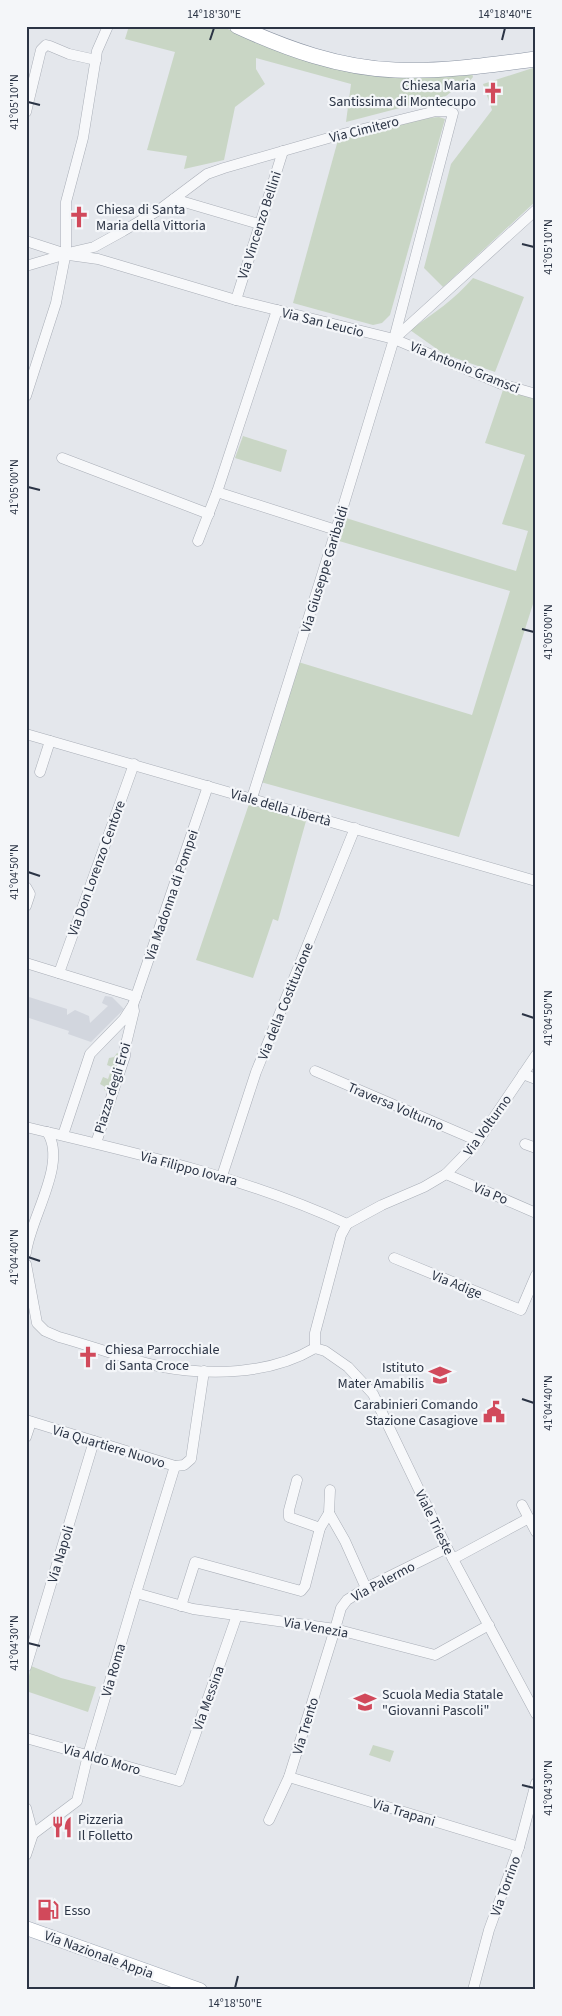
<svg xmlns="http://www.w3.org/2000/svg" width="562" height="2016" font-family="'Source Sans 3',sans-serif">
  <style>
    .built { fill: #d2d6de }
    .green { fill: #c9d6c5 }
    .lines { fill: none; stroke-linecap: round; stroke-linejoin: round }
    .minor-casing { stroke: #a9aeb7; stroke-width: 11 }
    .major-casing { stroke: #a3abb8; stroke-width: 15 }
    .highway-casing { stroke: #8b94a3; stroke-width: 16 }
    .minor { stroke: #f7f8fa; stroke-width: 10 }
    .major { stroke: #fff; stroke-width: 14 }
    .highway { stroke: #fff; stroke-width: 15 }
    .ticks { fill: none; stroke: #2b3445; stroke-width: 2 }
    .labels { text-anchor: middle; stroke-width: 4.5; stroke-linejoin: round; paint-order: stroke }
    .poi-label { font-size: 14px; fill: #2b3445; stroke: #f4f6f9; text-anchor: start }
    .street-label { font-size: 14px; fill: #2b3445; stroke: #f4f6f9 }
    .neatline { fill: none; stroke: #2b3445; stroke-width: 2 }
    .ticks-label { font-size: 12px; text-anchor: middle; fill: #2b3445 }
  </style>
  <rect width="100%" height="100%" fill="#e4e7ec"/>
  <polygon class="built" points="105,996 112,997 124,1009 91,1042 68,1034 69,1031 26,1017 26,1007 29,997 67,1009 67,1015 75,1010 89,1016 90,1023 108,1006 102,1003"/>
  <g class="green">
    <polygon points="129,26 222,26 254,42 299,59 345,71 369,75 472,73 473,77 468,83 455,82 451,92 446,96 346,122 351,84 256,58 256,69 265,84 235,107 224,160 184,169 187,156 147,150 175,52 125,39"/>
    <polygon points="536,67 536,201 443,287 424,268 451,164 492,110 483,84"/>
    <polygon points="439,117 445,119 390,315 382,323 373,325 293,303 338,140 428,118"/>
    <path d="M473 278 524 297 495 372 444 354 410 330C433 314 455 299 473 278Z"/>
    <polygon points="504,387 536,399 536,605 533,604 459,837 257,781 295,661 472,715 510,591 339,541 346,518 516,571 528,531 502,524 525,455 485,443"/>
    <polygon points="243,436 287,450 281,472 235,458"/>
    <polygon points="249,804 306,821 278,921 273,919 253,978 196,960"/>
    <polygon points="117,1053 122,1056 111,1092 104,1090 105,1087 100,1084 103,1077 108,1079 112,1067 107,1065 109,1058 114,1057"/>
    <polygon points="31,1666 61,1678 96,1687 88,1712 26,1691"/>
    <polygon points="373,1745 394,1751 390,1762 369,1755"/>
  </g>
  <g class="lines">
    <g class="minor-casing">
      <g id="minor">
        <polyline points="26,112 41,50 46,45 50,46 69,54 96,60"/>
        <polyline points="174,199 259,224"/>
        <polyline points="26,241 63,253"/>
        <polyline points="66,251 66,202 83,138 97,51 108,26"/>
        <polyline points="68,253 94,247 123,231 159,210 207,174 224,168 339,135 436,111 446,111 453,113 394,339 332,543 252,798"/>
        <polyline points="69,255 98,259 236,300 394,339 501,384 536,394"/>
        <polyline points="26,266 63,255"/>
        <polyline points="236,300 283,151"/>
        <polyline points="394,339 536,210"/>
        <polyline points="26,396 56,303 65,257"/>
        <polyline points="62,458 209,514"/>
        <polyline points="217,492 277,310"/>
        <polyline points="198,541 217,492 336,530"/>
        <polyline points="26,734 536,881"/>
        <polyline points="40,772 50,741"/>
        <polyline points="26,887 30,894 26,906"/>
        <polyline points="26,963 136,997"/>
        <polyline points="59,973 134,764"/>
        <polyline points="133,1005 208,786"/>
        <polyline points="315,1071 478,1141"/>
        <polyline points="523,1074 536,1079"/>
        <path d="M26 1127C135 1153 245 1177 347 1224"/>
        <polyline points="63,1135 90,1054 124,1019 133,1005 134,1011 125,1048 125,1056 96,1143"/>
        <polyline points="525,1144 536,1148"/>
        <polyline points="446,1174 536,1213"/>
        <polyline points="222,1176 256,1072 355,828"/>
        <polyline points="347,1224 382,1205 424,1187 446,1174 478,1141 536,1055"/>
        <path d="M26 1253C30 1218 68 1163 47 1132"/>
        <polyline points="394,1258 521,1310 536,1275"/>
        <path d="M26 1264 37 1323 45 1331 59 1337C92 1346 125 1359 158 1366 208 1376 270 1375 315 1348"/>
        <polyline points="315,1348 325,1351 348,1367 373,1394 447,1548 536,1714"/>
        <polyline points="315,1348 315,1333 341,1235 347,1224"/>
        <polyline points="26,1420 175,1466 184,1465 191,1459 204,1371"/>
        <polyline points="26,1437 31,1422"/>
        <polyline points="297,1480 289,1510 289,1517 320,1528"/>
        <polyline points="522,1505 536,1532"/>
        <polyline points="329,1513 345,1541 366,1588"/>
        <polyline points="453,1559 529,1518"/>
        <polyline points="136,1593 193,1609 335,1629 435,1655 489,1625"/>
        <polyline points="181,1606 195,1562 301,1591 305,1586 320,1528 329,1513 330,1490"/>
        <polyline points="26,1667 94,1441"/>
        <polyline points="26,1738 179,1781 237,1615"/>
        <polyline points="289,1777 519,1847"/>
        <polyline points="26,1808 33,1834"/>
        <polyline points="269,1820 289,1777 335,1629 341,1608 347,1600 366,1588 447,1548"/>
        <polyline points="26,1855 33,1834 77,1801 88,1755 136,1593 175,1466"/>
        <polyline points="473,1990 489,1930 519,1847 536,1783"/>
      </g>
    </g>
    <g class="major-casing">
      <polyline id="major" points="26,1928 200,1990"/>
    </g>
    <g class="highway-casing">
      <path id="highway" d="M237 26C287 49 340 68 395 70 442 72 489 65 536 59"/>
    </g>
    <use href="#minor" class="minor"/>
    <use href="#major" class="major"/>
    <use href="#highway" class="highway"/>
  </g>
  <path class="ticks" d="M210 40 214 28M502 40 505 28M28 102 40 105M522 244 534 247M28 487 40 490M522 629 534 632M28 872 40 876M522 1014 534 1018M28 1257 40 1261M522 1399 534 1403M28 1643 40 1646M522 1785 534 1788M235 1988 238 1976"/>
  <defs>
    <g id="church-bare" transform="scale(1.725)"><path d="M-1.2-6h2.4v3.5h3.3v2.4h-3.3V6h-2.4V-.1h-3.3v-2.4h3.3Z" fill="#d1495b" stroke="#f4f6f9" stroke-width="2.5" paint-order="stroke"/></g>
    <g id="school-bare" transform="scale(1.725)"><path d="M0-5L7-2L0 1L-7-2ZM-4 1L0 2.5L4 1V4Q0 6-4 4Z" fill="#d1495b" stroke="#f4f6f9" stroke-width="2.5" paint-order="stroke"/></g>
    <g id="civic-bare" transform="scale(1.725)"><path d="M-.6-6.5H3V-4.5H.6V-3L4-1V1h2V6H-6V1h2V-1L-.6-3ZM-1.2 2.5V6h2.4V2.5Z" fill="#d1495b" stroke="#f4f6f9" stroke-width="2.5" paint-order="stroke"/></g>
    <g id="restaurant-bare" transform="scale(1.725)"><path d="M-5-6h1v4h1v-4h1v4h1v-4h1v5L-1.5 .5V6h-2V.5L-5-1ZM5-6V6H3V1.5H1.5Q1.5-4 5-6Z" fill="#d1495b" stroke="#f4f6f9" stroke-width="2.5" paint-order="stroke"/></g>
    <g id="fuel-bare" transform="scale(1.725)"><path d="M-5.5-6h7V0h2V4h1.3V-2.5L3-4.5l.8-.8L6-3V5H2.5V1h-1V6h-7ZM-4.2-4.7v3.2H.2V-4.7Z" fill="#d1495b" stroke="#f4f6f9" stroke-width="2.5" paint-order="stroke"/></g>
  </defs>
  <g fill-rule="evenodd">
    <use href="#church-bare" x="493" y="93"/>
    <use href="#church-bare" x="79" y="217"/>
    <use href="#church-bare" x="88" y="1357"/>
    <use href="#school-bare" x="440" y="1375"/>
    <use href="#civic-bare" x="494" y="1412"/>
    <use href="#school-bare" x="365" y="1702"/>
    <use href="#restaurant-bare" x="62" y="1827"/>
    <use href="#fuel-bare" x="48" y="1910"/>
  </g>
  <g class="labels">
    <g class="poi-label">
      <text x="476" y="90" text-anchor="end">Chiesa Maria<tspan x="476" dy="16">Santissima di Montecupo</tspan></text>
      <text x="96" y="214">Chiesa di Santa<tspan x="96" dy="16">Maria della Vittoria</tspan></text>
      <text x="105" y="1354">Chiesa Parrocchiale<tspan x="105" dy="16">di Santa Croce</tspan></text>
      <text x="424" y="1372" text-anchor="end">Istituto<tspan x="424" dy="16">Mater Amabilis</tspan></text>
      <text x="478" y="1409" text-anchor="end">Carabinieri Comando<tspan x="478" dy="16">Stazione Casagiove</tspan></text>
      <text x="382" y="1699">Scuola Media Statale<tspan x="382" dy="16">"Giovanni Pascoli"</tspan></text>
      <text x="78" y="1824">Pizzeria<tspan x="78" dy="16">Il Folletto</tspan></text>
      <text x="64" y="1915">Esso</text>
    </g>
    <g class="street-label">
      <text transform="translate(364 129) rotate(-14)" y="5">Via Cimitero</text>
      <text transform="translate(259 225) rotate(-72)" y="5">Via Vincenzo Bellini</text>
      <text transform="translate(323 322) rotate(14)" y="5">Via San Leucio</text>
      <text transform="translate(465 367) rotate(22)" y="5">Via Antonio Gramsci</text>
      <text transform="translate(324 569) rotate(-73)" y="5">Via Giuseppe Garibaldi</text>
      <text transform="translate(281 807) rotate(16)" y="5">Viale della Libertà</text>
      <text transform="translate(96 868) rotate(-70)" y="5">Via Don Lorenzo Centore</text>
      <text transform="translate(171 895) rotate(-71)" y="5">Via Madonna di Pompei</text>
      <text transform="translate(285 1001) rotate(-68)" y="5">Via della Costituzione</text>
      <text transform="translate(112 1088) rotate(-73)" y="5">Piazza degli Eroi</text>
      <text transform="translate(396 1106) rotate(23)" y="5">Traversa Volturno</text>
      <text transform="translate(487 1125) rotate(-54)" y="5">Via Volturno</text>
      <text transform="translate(189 1168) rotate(15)" y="5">Via Filippo Iovara</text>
      <text transform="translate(491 1193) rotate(23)" y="5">Via Po</text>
      <text transform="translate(457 1284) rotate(22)" y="5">Via Adige</text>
      <text transform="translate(109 1446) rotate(17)" y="5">Via Quartiere Nuovo</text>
      <text transform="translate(435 1522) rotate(64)" y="5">Viale Trieste</text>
      <text transform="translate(60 1554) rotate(-73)" y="5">Via Napoli</text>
      <text transform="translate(383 1581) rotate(-28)" y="5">Via Palermo</text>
      <text transform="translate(316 1627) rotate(10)" y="5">Via Venezia</text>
      <text transform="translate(113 1670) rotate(-74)" y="5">Via Roma</text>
      <text transform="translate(208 1698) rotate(-70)" y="5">Via Messina</text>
      <text transform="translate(305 1726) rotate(-73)" y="5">Via Trento</text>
      <text transform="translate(102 1759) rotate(16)" y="5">Via Aldo Moro</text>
      <text transform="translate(404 1812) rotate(17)" y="5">Via Trapani</text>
      <text transform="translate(505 1886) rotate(-70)" y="5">Via Torrino</text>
      <text transform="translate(99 1954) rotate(20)" y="5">Via Nazionale Appia</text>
    </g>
  </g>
  <rect width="562" height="2016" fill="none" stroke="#f4f6f9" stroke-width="55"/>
  <rect x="28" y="28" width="506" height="1960" class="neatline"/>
  <g class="ticks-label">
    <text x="214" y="18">14°18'30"E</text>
    <text x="505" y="18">14°18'40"E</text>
    <text transform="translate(14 102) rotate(-90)" y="4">41°05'10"N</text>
    <text transform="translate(548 247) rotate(-90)" y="4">41°05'10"N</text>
    <text transform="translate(14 487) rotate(-90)" y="4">41°05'00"N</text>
    <text transform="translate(548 632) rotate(-90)" y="4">41°05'00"N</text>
    <text transform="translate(14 872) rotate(-90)" y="4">41°04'50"N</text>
    <text transform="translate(548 1018) rotate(-90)" y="4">41°04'50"N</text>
    <text transform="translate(14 1257) rotate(-90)" y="4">41°04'40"N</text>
    <text transform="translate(548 1403) rotate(-90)" y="4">41°04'40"N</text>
    <text transform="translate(14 1643) rotate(-90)" y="4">41°04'30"N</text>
    <text transform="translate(548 1788) rotate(-90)" y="4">41°04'30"N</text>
    <text x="235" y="2007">14°18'50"E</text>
  </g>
</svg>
